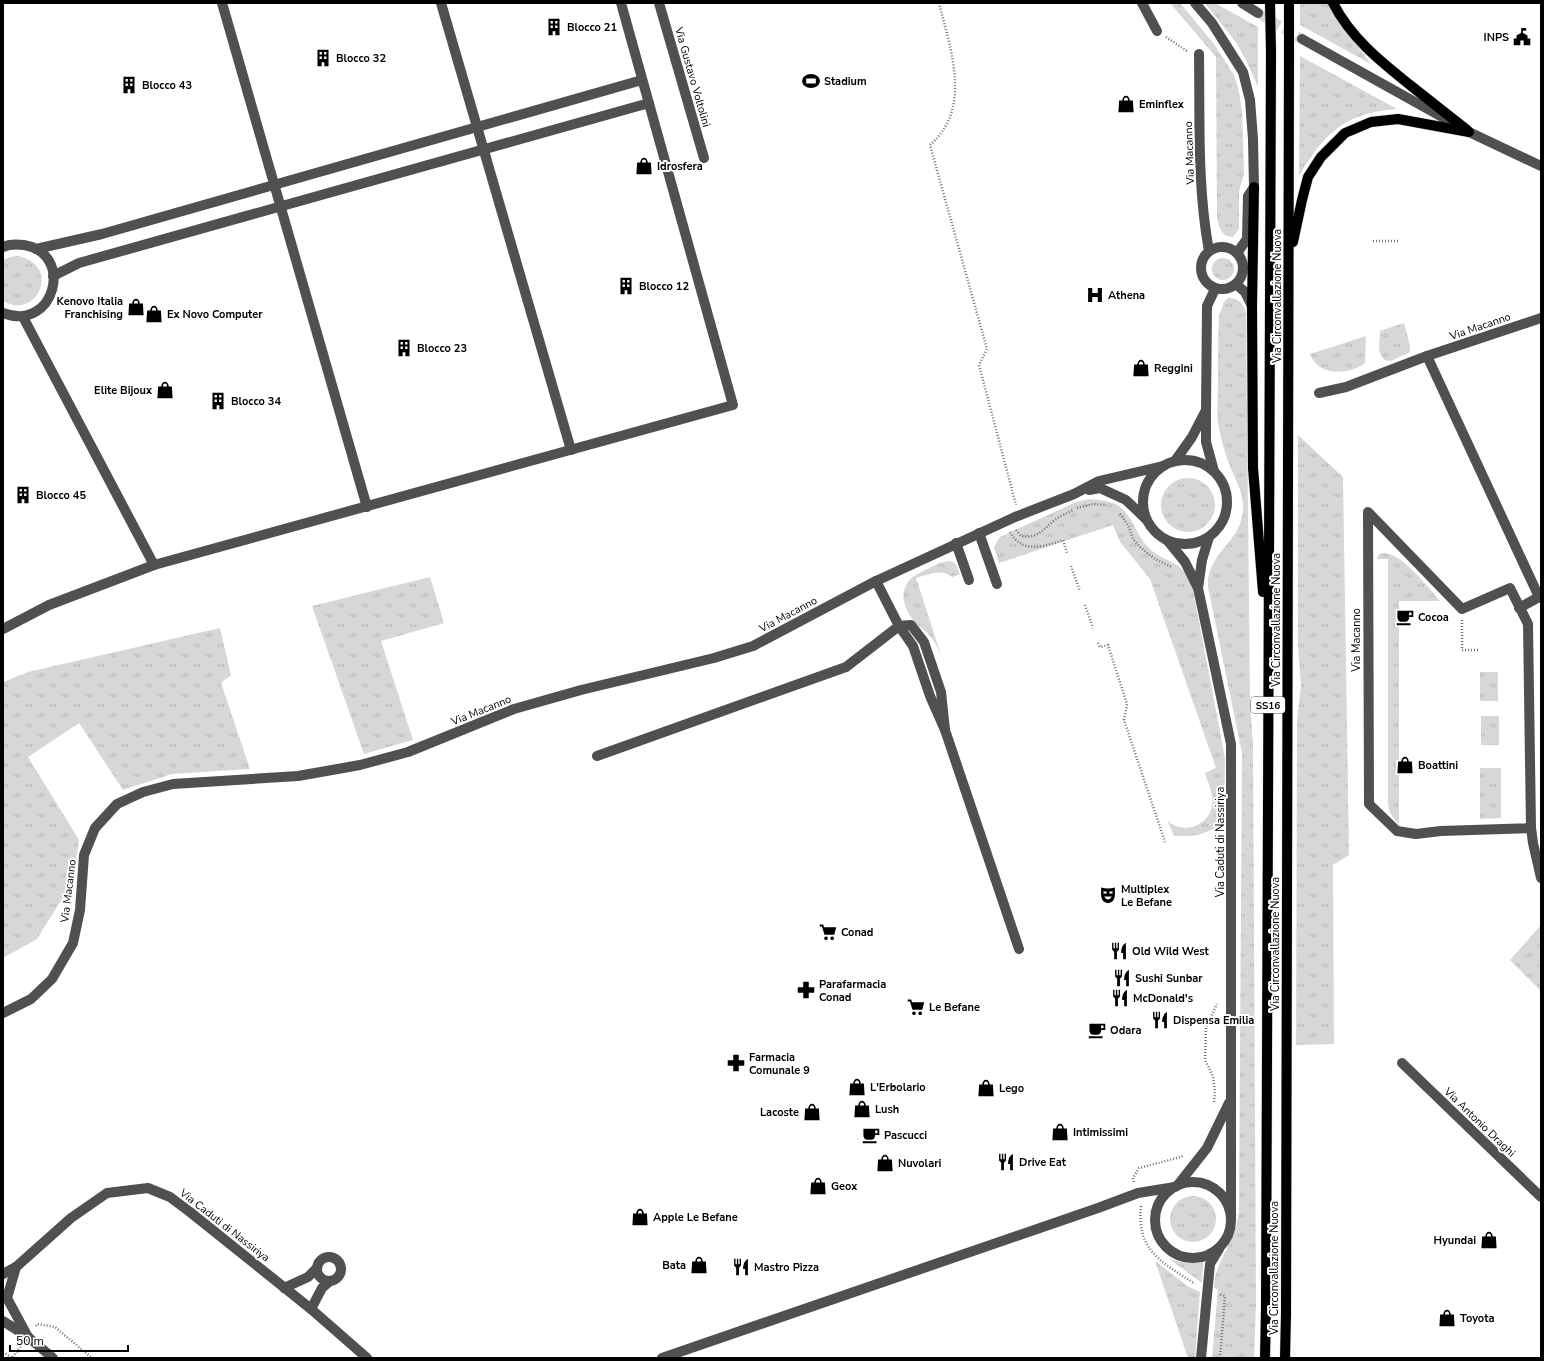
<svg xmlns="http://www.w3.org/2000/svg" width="1544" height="1361" font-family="'Nunito Sans',sans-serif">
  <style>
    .grass { fill: url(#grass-tufts) }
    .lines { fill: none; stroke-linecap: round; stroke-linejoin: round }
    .minor-tunnel { stroke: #d9d9d9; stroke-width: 10; stroke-dasharray: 10 5; stroke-linecap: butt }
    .major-casing { stroke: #dbdbdb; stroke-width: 11 }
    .path { stroke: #727272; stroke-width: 2.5; stroke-dasharray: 1 2; stroke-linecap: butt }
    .minor { stroke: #505050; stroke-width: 10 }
    .major { stroke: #000; stroke-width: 10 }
    .major-bridge-casing { stroke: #dbdbdb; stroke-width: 11; stroke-linecap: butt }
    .major-bridge { stroke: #000; stroke-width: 10 }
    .labels { text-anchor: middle; stroke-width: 4; stroke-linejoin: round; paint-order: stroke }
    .shield { fill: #fff; stroke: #4c4c4c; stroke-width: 1 }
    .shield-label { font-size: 10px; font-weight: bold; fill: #000 }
    .poi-label { font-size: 11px; font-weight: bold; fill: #000; stroke: #fff; text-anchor: start }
    .street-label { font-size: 11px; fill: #000; stroke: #fff }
  </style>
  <defs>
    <pattern id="grass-tufts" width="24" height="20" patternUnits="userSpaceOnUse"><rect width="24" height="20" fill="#d7d7d7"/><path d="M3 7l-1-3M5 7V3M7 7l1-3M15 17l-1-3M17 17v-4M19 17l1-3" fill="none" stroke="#b7b7b7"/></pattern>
  </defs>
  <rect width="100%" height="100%" fill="#fff"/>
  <g class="grass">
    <path d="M1170 3H1180L1214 44 1234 75 1238 87 1242 111 1244 174 1239 191V229L1233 237C1222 237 1219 228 1217 218L1216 57Z"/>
    <polygon points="1205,3 1215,3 1258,27 1258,87 1246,60 1237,44"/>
    <polygon points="1300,3 1328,3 1338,20 1371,64 1300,25"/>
    <path d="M1300 56 1397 109C1345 113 1324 133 1299 176Z"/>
    <path d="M18 256C62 265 37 321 3 301V260L10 257Z"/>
    <circle cx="1223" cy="269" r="11"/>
    <path d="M1228 298C1239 298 1243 303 1246 313L1250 702 1253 745 1256 1305 1254 1358H1212L1218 1289 1214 1288 1215 1276 1220 1263 1235 1231 1239 1212 1242 753 1208 587C1206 551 1244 543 1243 506 1243 490 1233 476 1228 461 1224 450 1221 439 1219 428 1216 414 1218 400 1218 386 1218 362 1218 339 1219 316L1224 302Z"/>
    <polygon points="1404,323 1410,346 1410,352 1391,361 1384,360 1379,351 1380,331"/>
    <path d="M1366 336 1365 363C1349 375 1318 377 1310 354Z"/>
    <polygon points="1298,435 1343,477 1349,855 1333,865 1334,1044 1296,1045 1297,720 1301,685 1298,647"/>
    <circle cx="1188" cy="505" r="27"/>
    <path d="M1089 499C1100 500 1113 500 1121 508 1134 518 1137 537 1149 548 1167 565 1179 557 1192 585L1225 758 1224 821C1205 836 1197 836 1174 836L1167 820C1182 835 1208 827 1212 806 1214 795 1208 783 1205 773L1216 768 1150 579 1120 542 1113 525 999 563 994 547 1000 537 1076 502Z"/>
    <path d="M1383 553C1402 553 1428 587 1440 601H1399V824C1392 817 1389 813 1388 803V559H1377L1379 554Z"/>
    <path d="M950 561 955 563 960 574 952 577C941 568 928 575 916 578L942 658C939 650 935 642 930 636 926 630 918 627 914 621 900 603 898 583 921 572 930 568 939 562 950 561Z"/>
    <polygon points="430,577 444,623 381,641 413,740 364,754 312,606"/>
    <polygon points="220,628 231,675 221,683 250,769 172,774 123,790 79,723 28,757 79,840 73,881 37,939 3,958 3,682 28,672"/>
    <rect x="1480" y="672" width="18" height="29"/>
    <rect x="1481" y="716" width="18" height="29"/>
    <polygon points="1480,768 1501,768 1501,818 1480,819"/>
    <polygon points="1541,925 1541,991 1510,960"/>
    <circle cx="1193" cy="1219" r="23"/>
    <path d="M1168 1258C1181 1263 1190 1263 1203 1262L1202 1283Z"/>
    <polygon points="1155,1261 1189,1287 1200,1292 1195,1358 1188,1358"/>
  </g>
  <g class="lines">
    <polyline class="minor-tunnel" points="1258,13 1302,39"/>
    <g class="major-casing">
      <g id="major">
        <path d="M1333 3C1351 38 1380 61 1410 85 1429 100 1448 115 1467 130"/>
        <polyline points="1254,187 1252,306 1253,468 1263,592"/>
        <polyline points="1293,242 1302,200 1308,177 1321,157 1345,133 1371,122 1398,119 1469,132"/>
        <polyline points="1265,1358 1266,1309 1271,52"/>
        <polyline points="1285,1358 1286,1314 1289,58"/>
      </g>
    </g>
    <g class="path">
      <path d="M939 3C950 48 973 108 930 145L987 349 979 365 1016 505"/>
      <polyline points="1166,37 1187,51"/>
      <polyline points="1373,241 1400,241"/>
      <polyline points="1077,508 1093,504 1106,505"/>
      <polyline points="1120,514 1128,525 1133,539 1140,547 1155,559 1172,567"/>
      <path d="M1016 530 1021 536C1039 539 1043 529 1056 519 1061 516 1067 513 1073 510"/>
      <path d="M1010 532C1022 554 1043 547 1063 540L1067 553"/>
      <polyline points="1071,566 1080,591"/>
      <polyline points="1085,605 1093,628"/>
      <polyline points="1462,620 1462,650 1479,650"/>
      <polyline points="1098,643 1100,647 1108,645 1127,704 1124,720 1165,842"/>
      <polyline points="1214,1102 1215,1092 1213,1076 1205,1060 1206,1027 1217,1004"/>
      <polyline points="1134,1182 1133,1178 1139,1168 1181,1157 1184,1155"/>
      <path d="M1141 1206C1136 1251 1162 1262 1195 1284"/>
      <polyline points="36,1326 37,1324 55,1327 92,1358"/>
      <polyline points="3,1352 12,1358 21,1346"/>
      <polyline points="1220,1358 1225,1296 1220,1294"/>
    </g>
    <g class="minor">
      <polyline points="222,3 367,507"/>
      <polyline points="441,3 571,450"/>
      <polyline points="659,3 704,158"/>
      <polyline points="1142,3 1157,31"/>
      <polyline points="1195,3 1212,23 1243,72 1250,100 1253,139 1254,187 1248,196 1247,239 1237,253"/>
      <polyline points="1242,3 1258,13"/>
      <polyline points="1302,39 1469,132 1541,166"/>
      <path d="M1199 54C1200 120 1197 186 1209 251"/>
      <circle cx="1222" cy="268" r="21"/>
      <path d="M3 247C9 244 17 244 24 245 75 253 55 333 3 313"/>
      <polyline points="36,249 102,234 642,80"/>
      <polyline points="53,276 79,263 649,103"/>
      <polyline points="1236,284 1245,292 1252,306"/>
      <polyline points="23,317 154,565"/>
      <polyline points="1427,356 1539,597 1519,608"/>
      <polyline points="1319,393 1346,387 1427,356 1541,318"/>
      <circle cx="1185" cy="502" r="42"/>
      <polyline points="1175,461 1192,437 1205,412"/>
      <polyline points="1214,471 1206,442 1206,410 1207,306 1215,289"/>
      <polyline points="1089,490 1100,488 1126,500 1146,519"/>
      <polyline points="979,533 997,584"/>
      <polyline points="1168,541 1185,562 1198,588 1231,744 1231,1219"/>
      <polyline points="956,543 969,580"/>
      <polyline points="876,581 899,626 913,646 930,696 945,730 1019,949"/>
      <polyline points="1198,588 1202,560 1209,537"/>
      <polyline points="3,629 49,605 154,565 733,405 621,3"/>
      <polyline points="597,756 846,667 899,626 911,625 924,642 941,692 945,730"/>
      <polyline points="1531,828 1441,831 1416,834 1397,831 1369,804 1368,512 1462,609 1510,588 1528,624 1531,828 1533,843 1541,878"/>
      <polyline points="3,1013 31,999 52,979 73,943 80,910 84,855 95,828 117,804 143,792 173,784 298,776 360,765 408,752 514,709 581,690 714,658 753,646 876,581 1015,517 1074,494 1099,481 1163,466"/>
      <polyline points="1402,1063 1541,1197"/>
      <circle cx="1193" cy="1220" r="38"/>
      <polyline points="1177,1186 1207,1148 1229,1103"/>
      <circle cx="329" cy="1269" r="12"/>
      <polyline points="16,1267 7,1298 28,1337"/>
      <polyline points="3,1274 16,1267 71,1218 107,1193 148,1188 170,1197 190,1212 311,1309 367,1358"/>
      <polyline points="284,1288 308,1277 316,1269"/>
      <polyline points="311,1309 322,1288 330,1281"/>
      <polyline points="3,1321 28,1337 53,1358"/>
      <polyline points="662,1358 1098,1208 1138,1193 1175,1187"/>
      <polyline points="1201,1358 1210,1264 1219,1249"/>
    </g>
    <use href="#major" class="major"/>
    <g class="major-bridge-casing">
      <g id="major-bridge">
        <polyline points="1270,3 1271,52"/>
        <polyline points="1289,58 1289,3"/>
      </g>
    </g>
    <use href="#major-bridge" class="major-bridge"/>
  </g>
  <defs>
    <g id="building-bare" transform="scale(1.38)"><path d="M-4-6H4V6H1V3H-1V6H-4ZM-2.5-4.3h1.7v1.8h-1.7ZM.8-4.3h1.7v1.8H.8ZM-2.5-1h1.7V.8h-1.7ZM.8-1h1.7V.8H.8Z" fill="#000" stroke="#fff" stroke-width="2.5" paint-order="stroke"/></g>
    <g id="civic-bare" transform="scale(1.38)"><path d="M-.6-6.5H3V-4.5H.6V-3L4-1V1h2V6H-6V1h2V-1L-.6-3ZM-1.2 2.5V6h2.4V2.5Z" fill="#000" stroke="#fff" stroke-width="2.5" paint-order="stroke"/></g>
    <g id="stadium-bare" transform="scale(1.38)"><path d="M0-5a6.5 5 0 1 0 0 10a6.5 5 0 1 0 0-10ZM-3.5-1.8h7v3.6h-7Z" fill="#000" stroke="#fff" stroke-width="2.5" paint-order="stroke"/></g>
    <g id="shop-bare" transform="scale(1.38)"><path d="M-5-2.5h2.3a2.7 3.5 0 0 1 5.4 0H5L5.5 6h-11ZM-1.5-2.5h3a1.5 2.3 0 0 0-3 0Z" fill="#000" stroke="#fff" stroke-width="2.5" paint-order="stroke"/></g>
    <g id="hospital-bare" transform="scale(1.38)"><path d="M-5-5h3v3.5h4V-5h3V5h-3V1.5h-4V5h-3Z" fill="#000" stroke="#fff" stroke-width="2.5" paint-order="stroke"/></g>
    <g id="cafe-bare" transform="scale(1.38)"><path d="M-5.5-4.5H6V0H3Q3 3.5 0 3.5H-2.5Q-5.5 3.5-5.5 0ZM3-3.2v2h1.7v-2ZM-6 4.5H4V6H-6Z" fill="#000" stroke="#fff" stroke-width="2.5" paint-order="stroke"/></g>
    <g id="theatre-bare" transform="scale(1.38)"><path d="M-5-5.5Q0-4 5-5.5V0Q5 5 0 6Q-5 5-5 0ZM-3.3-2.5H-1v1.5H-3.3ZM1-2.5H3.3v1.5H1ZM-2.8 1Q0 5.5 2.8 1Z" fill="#000" stroke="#fff" stroke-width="2.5" paint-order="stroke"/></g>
    <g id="supermarket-bare" transform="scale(1.38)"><path d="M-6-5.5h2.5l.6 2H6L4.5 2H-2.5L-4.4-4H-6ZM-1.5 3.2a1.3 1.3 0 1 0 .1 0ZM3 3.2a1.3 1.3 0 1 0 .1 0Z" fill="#000" stroke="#fff" stroke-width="2.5" paint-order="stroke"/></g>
    <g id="restaurant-bare" transform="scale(1.38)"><path d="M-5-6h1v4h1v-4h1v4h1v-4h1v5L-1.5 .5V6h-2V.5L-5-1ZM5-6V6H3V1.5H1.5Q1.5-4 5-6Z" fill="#000" stroke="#fff" stroke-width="2.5" paint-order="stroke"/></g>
    <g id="pharmacy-bare" transform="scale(1.38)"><path d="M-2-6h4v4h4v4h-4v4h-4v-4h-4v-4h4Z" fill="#000" stroke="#fff" stroke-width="2.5" paint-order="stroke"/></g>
  </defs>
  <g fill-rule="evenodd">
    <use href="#building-bare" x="554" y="27"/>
    <use href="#civic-bare" x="1522" y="37"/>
    <use href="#building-bare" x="323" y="58"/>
    <use href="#stadium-bare" x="811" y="81"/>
    <use href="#building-bare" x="129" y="85"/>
    <use href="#shop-bare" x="1126" y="104"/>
    <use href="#shop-bare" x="644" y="166"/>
    <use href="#building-bare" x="626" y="286"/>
    <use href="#hospital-bare" x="1095" y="295"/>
    <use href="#shop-bare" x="136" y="307"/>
    <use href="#shop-bare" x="154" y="314"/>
    <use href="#building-bare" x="404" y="348"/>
    <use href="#shop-bare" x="1141" y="368"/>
    <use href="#shop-bare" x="165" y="390"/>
    <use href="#building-bare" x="218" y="401"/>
    <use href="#building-bare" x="23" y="495"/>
    <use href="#cafe-bare" x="1405" y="617"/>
    <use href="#shop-bare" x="1405" y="765"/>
    <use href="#theatre-bare" x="1108" y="895"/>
    <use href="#supermarket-bare" x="828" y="932"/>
    <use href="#restaurant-bare" x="1119" y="951"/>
    <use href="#restaurant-bare" x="1122" y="978"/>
    <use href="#pharmacy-bare" x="806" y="990"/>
    <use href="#restaurant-bare" x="1120" y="998"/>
    <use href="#supermarket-bare" x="916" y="1007"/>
    <use href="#restaurant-bare" x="1160" y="1020"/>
    <use href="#cafe-bare" x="1097" y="1030"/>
    <use href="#pharmacy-bare" x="736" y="1063"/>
    <use href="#shop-bare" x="857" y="1087"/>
    <use href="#shop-bare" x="986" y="1088"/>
    <use href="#shop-bare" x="862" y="1109"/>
    <use href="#shop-bare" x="812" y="1112"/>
    <use href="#shop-bare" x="1060" y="1132"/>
    <use href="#cafe-bare" x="871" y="1135"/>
    <use href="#restaurant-bare" x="1006" y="1162"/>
    <use href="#shop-bare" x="885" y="1163"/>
    <use href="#shop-bare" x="818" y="1186"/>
    <use href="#shop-bare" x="640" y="1217"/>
    <use href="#shop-bare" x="1489" y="1240"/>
    <use href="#shop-bare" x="699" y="1265"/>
    <use href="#restaurant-bare" x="741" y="1267"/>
    <use href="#shop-bare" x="1447" y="1318"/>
  </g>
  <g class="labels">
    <rect class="shield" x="1251" y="697" width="34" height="16" rx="3"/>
    <g class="shield-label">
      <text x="1268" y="709">SS16</text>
    </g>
    <g class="poi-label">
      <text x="567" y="31">Blocco 21</text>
      <text x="1509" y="41" text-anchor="end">INPS</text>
      <text x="336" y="62">Blocco 32</text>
      <text x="824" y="85">Stadium</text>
      <text x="142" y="89">Blocco 43</text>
      <text x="1139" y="108">Eminflex</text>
      <text x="657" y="170">Idrosfera</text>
      <text x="639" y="290">Blocco 12</text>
      <text x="1108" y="299">Athena</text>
      <text x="123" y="305" text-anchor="end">Kenovo Italia<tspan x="123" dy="13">Franchising</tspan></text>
      <text x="167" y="318">Ex Novo Computer</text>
      <text x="417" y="352">Blocco 23</text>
      <text x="1154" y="372">Reggini</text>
      <text x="152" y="394" text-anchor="end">Elite Bijoux</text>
      <text x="231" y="405">Blocco 34</text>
      <text x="36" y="499">Blocco 45</text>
      <text x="1418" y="621">Cocoa</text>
      <text x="1418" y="769">Boattini</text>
      <text x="1121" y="893">Multiplex<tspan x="1121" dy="13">Le Befane</tspan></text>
      <text x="841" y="936">Conad</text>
      <text x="1132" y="955">Old Wild West</text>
      <text x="1135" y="982">Sushi Sunbar</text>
      <text x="819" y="988">Parafarmacia<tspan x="819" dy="13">Conad</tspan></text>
      <text x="1133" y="1002">McDonald's</text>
      <text x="929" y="1011">Le Befane</text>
      <text x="1173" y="1024">Dispensa Emilia</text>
      <text x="1110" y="1034">Odara</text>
      <text x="749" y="1061">Farmacia<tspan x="749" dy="13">Comunale 9</tspan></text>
      <text x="870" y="1091">L'Erbolario</text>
      <text x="999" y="1092">Lego</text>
      <text x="875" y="1113">Lush</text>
      <text x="799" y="1116" text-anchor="end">Lacoste</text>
      <text x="1073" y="1136">Intimissimi</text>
      <text x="884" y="1139">Pascucci</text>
      <text x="1019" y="1166">Drive Eat</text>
      <text x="898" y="1167">Nuvolari</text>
      <text x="831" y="1190">Geox</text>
      <text x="653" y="1221">Apple Le Befane</text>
      <text x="1476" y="1244" text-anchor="end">Hyundai</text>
      <text x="686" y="1269" text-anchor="end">Bata</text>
      <text x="754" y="1271">Mastro Pizza</text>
      <text x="1460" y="1322">Toyota</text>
    </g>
    <g class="street-label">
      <text transform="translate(693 77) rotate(74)" y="4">Via Gustavo Voltolini</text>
      <text transform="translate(1189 153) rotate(-92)" y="4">Via Macanno</text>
      <text transform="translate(1277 296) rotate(-90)" y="4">Via Circonvallazione Nuova</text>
      <text transform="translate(1480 326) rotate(-19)" y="4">Via Macanno</text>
      <text transform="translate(788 614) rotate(-28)" y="4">Via Macanno</text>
      <text transform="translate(1276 620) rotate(-90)" y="4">Via Circonvallazione Nuova</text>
      <text transform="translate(1356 640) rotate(-90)" y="4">Via Macanno</text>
      <text transform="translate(481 710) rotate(-22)" y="4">Via Macanno</text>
      <text transform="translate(1220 842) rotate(-90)" y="4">Via Caduti di Nassiriya</text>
      <text transform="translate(68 891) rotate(-83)" y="4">Via Macanno</text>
      <text transform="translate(1275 944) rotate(-90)" y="4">Via Circonvallazione Nuova</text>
      <text transform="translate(1480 1122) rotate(44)" y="4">Via Antonio Draghi</text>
      <text transform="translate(225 1225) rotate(38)" y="4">Via Caduti di Nassiriya</text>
      <text transform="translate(1274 1268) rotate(-90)" y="4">Via Circonvallazione Nuova</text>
    </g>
  </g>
  <rect width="1544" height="1361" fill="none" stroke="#000000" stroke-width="8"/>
  <path d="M10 1345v6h118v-6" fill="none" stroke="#000000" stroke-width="2"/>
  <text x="16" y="1345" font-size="12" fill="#000000" stroke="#ffffff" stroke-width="3" paint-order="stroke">50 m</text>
</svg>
